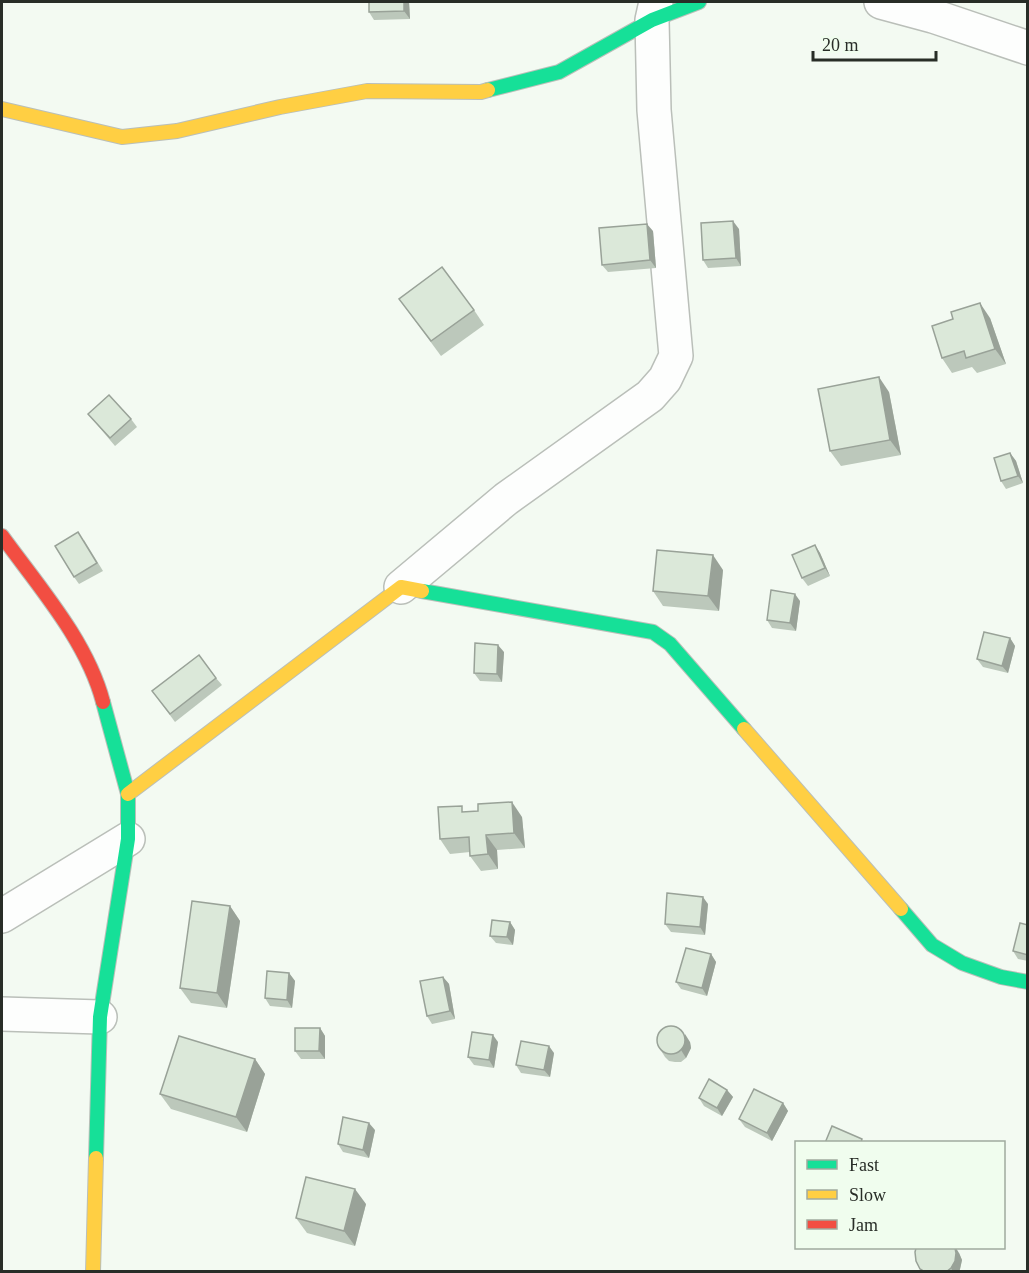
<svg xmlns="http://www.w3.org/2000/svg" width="1029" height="1273" font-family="'Times New Roman',serif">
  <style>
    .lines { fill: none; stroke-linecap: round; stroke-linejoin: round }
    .street-casing { stroke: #babfb9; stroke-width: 36 }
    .fast-casing { stroke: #babfb9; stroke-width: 16 }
    .slow-casing { stroke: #babfb9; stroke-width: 16 }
    .jam-casing { stroke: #babfb9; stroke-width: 16 }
    .street { stroke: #fdfefd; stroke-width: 33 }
    .fast { stroke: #16e098; stroke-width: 14 }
    .slow { stroke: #ffcf43; stroke-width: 14 }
    .jam { stroke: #f24e42; stroke-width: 14 }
    .wall { fill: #bcc8bb }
    .shaded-wall { fill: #99a298 }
    .building { fill: #dbe8d9; stroke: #99a298; stroke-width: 1.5 }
  </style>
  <rect width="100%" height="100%" fill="#f3faf2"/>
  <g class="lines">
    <g class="street-casing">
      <g id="street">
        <polyline points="881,2 933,16 1028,48"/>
        <polyline points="401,587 506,499 650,396 665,379 676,356 654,110 652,20 656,2"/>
        <polyline points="2,916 128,839"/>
        <polyline points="2,1014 100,1017"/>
      </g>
    </g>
    <g class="fast-casing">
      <g id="fast">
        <polyline points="488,90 559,72 652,20 699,2"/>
        <polyline points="422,591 653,632 670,644 744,729"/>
        <polyline points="901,909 932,945 962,963 1001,977 1028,982"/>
        <polyline points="96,1158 100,1017 128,839 128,794 103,702"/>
      </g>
    </g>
    <g class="slow-casing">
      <g id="slow">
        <polyline points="2,109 122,137 177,131 280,107 367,91 481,92 488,90"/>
        <polyline points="744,729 901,909"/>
        <polyline points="128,794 401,587 422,591"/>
        <polyline points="93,1272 96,1158"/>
      </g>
    </g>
    <g class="jam-casing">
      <path id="jam" d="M2 536C39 587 87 641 103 702"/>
    </g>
    <use href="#street" class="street"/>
    <use href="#fast" class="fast"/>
    <use href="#slow" class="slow"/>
    <use href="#jam" class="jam"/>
  </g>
  <g class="wall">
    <polygon points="369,2 409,2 410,19 374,20 369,12"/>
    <polygon points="739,229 741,266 708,268 703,260"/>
    <polygon points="653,231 656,268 608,272 602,265"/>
    <polygon points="399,299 474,310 484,325 441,356"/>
    <polygon points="990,318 1006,364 977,373 972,367 952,373 942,358"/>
    <polygon points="889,392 901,455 841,466 830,451"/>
    <polygon points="88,414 131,419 137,427 115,446 94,421"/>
    <polygon points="1010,453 1016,461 1023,483 1006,489 1001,481"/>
    <polygon points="84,540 103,571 79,584 74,577"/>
    <polygon points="815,545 820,553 830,576 808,586 802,578"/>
    <polygon points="723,570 719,611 663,606 653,591"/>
    <polygon points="800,601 796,631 772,628 767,620"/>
    <polygon points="1010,638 1015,646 1008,673 983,667 977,659"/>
    <polygon points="504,652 502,682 480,681 474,673"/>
    <polygon points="216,678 222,685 175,722 158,699"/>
    <polygon points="466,812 522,817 525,848 497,850 498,869 481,871 470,856 470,852 450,854 440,839"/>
    <polygon points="708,904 705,935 671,932 665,924"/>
    <polygon points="230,906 240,921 227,1008 191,1003 180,988"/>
    <polygon points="510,922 515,930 513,945 496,943 490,936"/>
    <polygon points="1028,925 1028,961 1018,959 1013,951"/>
    <polygon points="711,954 716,962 707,996 681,989 676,982"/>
    <polygon points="289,973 295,981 292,1008 270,1006 265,998"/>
    <polygon points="443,977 449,984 455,1019 432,1024 427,1016"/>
    <polygon points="320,1028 325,1036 325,1059 301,1059 295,1051"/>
    <polygon points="498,1042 494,1068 474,1065 468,1057"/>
    <polygon points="690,1042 691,1048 686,1058 681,1062 675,1062 669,1061 665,1057 660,1049"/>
    <polygon points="554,1053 550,1077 521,1073 516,1065"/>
    <polygon points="255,1059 265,1074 247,1132 171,1109 160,1094"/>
    <polygon points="727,1090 733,1097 722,1116 704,1106 699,1098"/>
    <polygon points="783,1103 788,1111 772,1141 745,1127 739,1119"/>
    <polygon points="375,1130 369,1158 343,1152 338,1144"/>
    <polygon points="366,1204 355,1246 307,1233 296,1218"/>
    <polygon points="959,1253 962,1260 960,1269 959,1272 922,1272 916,1261"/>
  </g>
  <g class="shaded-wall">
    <polygon points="404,2 409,2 410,19 404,11"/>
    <polygon points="733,221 739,229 741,266 736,258"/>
    <polygon points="647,224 653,231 656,268 650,260"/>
    <polygon points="980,303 990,318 1006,364 995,349"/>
    <polygon points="879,377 889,392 901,455 890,440"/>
    <polygon points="1010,453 1016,461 1023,483 1018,476"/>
    <polygon points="815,545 820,553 830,576 825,568"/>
    <polygon points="713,555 723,570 719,611 708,596"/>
    <polygon points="795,594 800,601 796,631 790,623"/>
    <polygon points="1010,638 1015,646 1008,673 1002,666"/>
    <polygon points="498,645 504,652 502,682 497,674"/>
    <polygon points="512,802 522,817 525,848 514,833"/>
    <polygon points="486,835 497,850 498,869 488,854"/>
    <polygon points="703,897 708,904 705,935 700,927"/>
    <polygon points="230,906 240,921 227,1008 217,993"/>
    <polygon points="510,922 515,930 513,945 507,937"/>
    <polygon points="711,954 716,962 707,996 702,988"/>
    <polygon points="289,973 295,981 292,1008 287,1000"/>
    <polygon points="443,977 449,984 455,1019 450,1011"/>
    <polygon points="320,1028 325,1036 325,1059 319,1051"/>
    <polygon points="685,1034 690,1042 691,1048 686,1058 681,1050"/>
    <polygon points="493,1035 498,1042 494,1068 489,1060"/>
    <polygon points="549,1046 554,1053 550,1077 544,1070"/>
    <polygon points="255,1059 265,1074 247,1132 236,1117"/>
    <polygon points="727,1090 733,1097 722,1116 717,1108"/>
    <polygon points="783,1103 788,1111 772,1141 767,1133"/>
    <polygon points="369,1123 375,1130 369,1158 363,1150"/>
    <polygon points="355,1189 366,1204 355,1246 344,1231"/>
    <polygon points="955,1248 956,1248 959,1253 962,1260 960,1269 959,1272 953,1272 951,1268"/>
  </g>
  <g class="building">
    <polygon points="369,2 404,2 404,11 369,12"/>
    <polygon points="733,221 736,258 703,260 701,223"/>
    <polygon points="647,224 650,260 602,265 599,228"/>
    <polygon points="442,267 474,310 431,341 399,299"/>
    <polygon points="980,303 995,349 966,358 964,351 942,358 932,326 953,319 951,312"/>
    <polygon points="879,377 890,440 830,451 818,389"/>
    <polygon points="109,395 131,419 110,438 88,414"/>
    <polygon points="1010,453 1018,476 1001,481 994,458"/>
    <polygon points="78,532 97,563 74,577 55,546"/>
    <polygon points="815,545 825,568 802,578 792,555"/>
    <polygon points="657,550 713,555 708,596 653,591"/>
    <polygon points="771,590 795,594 790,623 767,620"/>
    <polygon points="984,632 1010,638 1002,666 977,659"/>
    <polygon points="475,643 498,645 497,674 474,673"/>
    <polygon points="199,655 216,678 170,714 152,691"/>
    <polygon points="512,802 514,833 486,835 488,854 470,856 469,837 440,839 438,807 462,806 462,812 478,811 478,804"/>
    <polygon points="667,893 703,897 700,927 665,924"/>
    <polygon points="192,901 230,906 217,993 180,988"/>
    <polygon points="492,920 510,922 507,937 490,936"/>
    <polygon points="1020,923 1028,925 1028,955 1013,951"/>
    <polygon points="686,948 711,954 702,988 676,982"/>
    <polygon points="267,971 289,973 287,1000 265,998"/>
    <polygon points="443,977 450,1011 427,1016 420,981"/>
    <circle cx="671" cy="1040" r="14"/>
    <polygon points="295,1028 320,1028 319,1051 295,1051"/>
    <polygon points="472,1032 493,1035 489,1060 468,1057"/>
    <polygon points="179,1036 255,1059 236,1117 160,1094"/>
    <polygon points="521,1041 549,1046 544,1070 516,1065"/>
    <polygon points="709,1079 727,1090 717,1108 699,1098"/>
    <polygon points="754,1089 783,1103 767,1133 739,1119"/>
    <polygon points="343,1117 369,1123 363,1150 338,1144"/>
    <polygon points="832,1126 862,1139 861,1143 825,1143"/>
    <polygon points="306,1177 355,1189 344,1231 296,1218"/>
    <polygon points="916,1248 955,1248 956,1253 955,1261 951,1268 946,1272 925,1272 920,1269 916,1261 915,1252"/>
  </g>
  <rect width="1029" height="1273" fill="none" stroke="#282d27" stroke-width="6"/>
  <rect x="795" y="1141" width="210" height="108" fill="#f0fdee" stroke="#a0aa9e" stroke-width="1.5"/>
  <rect x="807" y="1160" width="30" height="9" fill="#16e098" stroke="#a0aa9e" stroke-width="1.5"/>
  <text x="849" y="1171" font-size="18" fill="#282d27">Fast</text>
  <rect x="807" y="1190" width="30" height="9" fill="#ffcf43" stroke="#a0aa9e" stroke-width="1.5"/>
  <text x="849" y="1201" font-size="18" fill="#282d27">Slow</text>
  <rect x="807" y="1220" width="30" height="9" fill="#f24e42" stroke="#a0aa9e" stroke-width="1.5"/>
  <text x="849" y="1231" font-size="18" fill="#282d27">Jam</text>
  <path d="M813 51v9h123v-9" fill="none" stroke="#282d27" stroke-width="3"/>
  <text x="822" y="51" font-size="18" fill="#282d27" stroke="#f0fdee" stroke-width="4.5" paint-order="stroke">20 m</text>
</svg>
